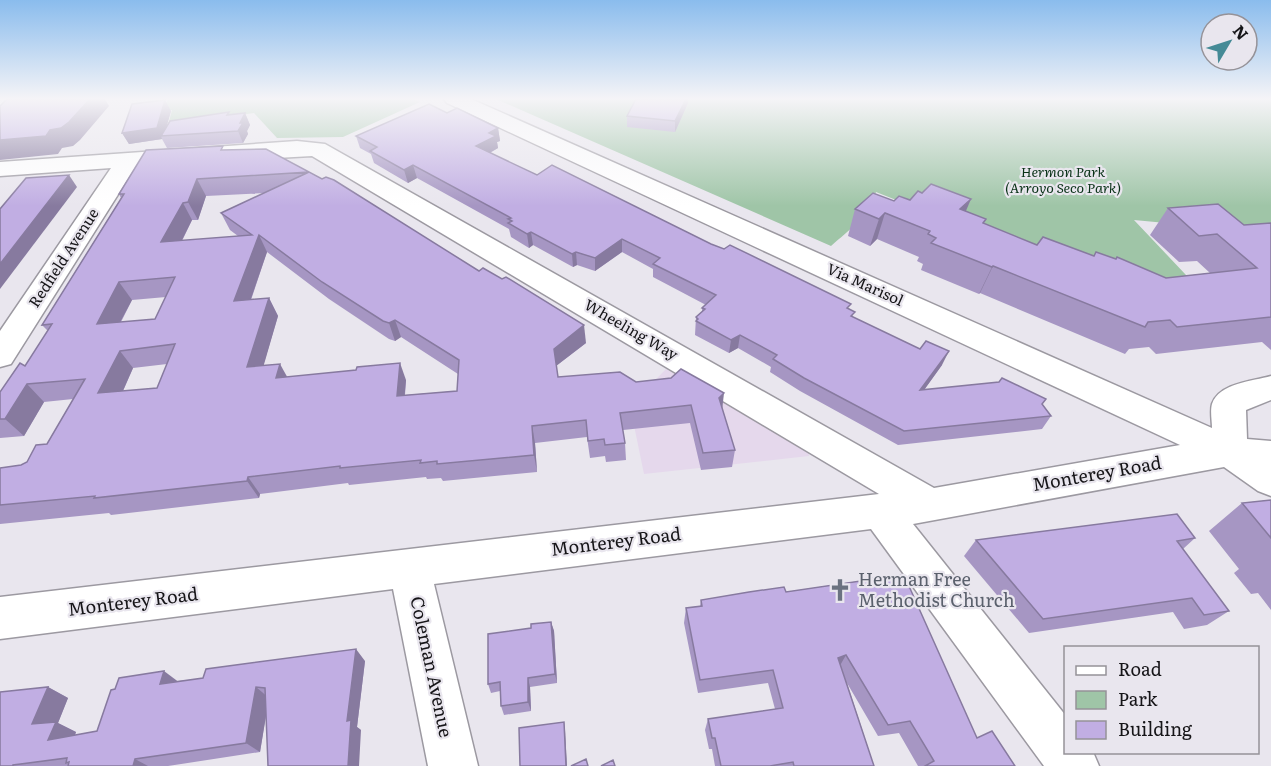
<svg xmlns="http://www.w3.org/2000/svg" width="1271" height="766" font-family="Literata,serif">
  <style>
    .industrial { fill: #e5d8ec }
    .green { fill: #9fc5a7 }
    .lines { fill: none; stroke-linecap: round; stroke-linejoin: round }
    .minor-casing { stroke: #9c99a1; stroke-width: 3 }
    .minor { fill: #fff; fill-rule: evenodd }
    .wall { fill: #a696c3; fill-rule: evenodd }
    .shaded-wall { fill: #877a9f }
    .building { fill: #c1aee3; stroke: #877a9f; stroke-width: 1.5; fill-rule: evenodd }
    .labels { text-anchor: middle; stroke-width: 4.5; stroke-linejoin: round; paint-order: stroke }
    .far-park-label { font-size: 14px; font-style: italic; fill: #0a3218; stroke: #e9e6ee }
    .street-label { font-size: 15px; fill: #161518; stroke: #e9e6ee }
    .near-street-label { font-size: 18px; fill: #161518; stroke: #e9e6ee }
    .near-worship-label { font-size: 18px; fill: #5b616d; stroke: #e9e6ee; text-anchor: start }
  </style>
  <rect width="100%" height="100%" fill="#e9e6ee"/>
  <polygon class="industrial" points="666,369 808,449 809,456 644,474 630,406"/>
  <g class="green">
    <polygon points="168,99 413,99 420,102 343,137 277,138 254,113 168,125 172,110 162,111"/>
    <path d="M496 99H1271V249L1230 229 1134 220 1203 293 1144 298 876 192C869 216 849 230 831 246Z"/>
  </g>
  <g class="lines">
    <g class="minor-casing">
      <path id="minor" d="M444 99H471L1212 428C1212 421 1210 411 1212 404 1219 383 1253 381 1271 376V400L1246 410 1247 439 1271 441V496L1258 491 1224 467 913 524 1066 716V752H1093L1099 766H1044L871 529 434 584 478 766H428L393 589 0 639V597L879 494 312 156 136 166 11 364 0 367V331L111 168 0 176V162L297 141 325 144 934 488 1180 445 447 103Z"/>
    </g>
    <use href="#minor" class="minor"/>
  </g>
  <g class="wall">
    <polygon points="688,103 675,132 627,127 627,116"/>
    <polygon points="171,111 166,127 229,112 230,115 245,113 250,125 247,131 248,134 243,143 167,148 162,139 129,144 122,133"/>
    <polygon points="447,113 498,128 500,141 497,142 498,148 490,153 537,175 711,244 850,309 853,317 942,365 924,390 1042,404 1051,416 1042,429 898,445 800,391 770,372 771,367 738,348 729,353 695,335 696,317 702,312 702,308 706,305 653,277 653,269 622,252 595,271 577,265 573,267 533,245 529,248 511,237 509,229 417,178 408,183 374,163 371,154 360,148 356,136"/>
    <path d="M266 149 322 179 586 343 556 366 558 377 636 382 722 408 735 450 732 467 701 470 690 423 623 430 625 443 626 460 606 462 605 456 590 458 587 437 535 443 537 472 443 481 441 478 427 479 426 477 349 485 348 483 260 494 259 498 111 515 109 513 0 524V468L21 465 27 462 47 444 73 399 44 402 24 436 0 438V392L25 366 48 331 42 325 121 198 119 194 225 150ZM265 193 221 213 230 230 238 236 182 241 192 220H198L206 196ZM267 252 329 299 389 339 395 341 401 337 458 374 457 391 405 395 406 380 287 377 263 366 278 316 269 298 251 300ZM166 297 155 319 121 322 132 300ZM167 364 157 388 123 391 133 368Z"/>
    <polygon points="910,200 966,211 986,219 984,224 1037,245 1094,256 1166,278 1210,273 1197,261 1179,262 1150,235 1168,208 1244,225 1271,223 1271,350 1262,342 1156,354 1149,347 1129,349 1125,354 980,293 979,294 921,270 923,264 917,261 919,257 877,239 870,246 848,236 855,209 894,201"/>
    <polygon points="1271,500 1271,610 1258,593 1251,594 1234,573 1239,569 1209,531 1242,503"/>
    <polygon points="1195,538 1183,549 1229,611 1207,625 1184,629 1173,612 1029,633 964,556 976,540"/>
    <polygon points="860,579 977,738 1015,766 918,766 899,733 878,736 847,683 874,766 715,766 712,749 709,749 705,730 708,719 775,709 768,683 698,693 684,623 686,608 700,606 701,600 786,592 859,581"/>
    <polygon points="551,622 554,631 557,683 530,687 531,711 504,715 501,706 500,691 491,693 488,684 531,628"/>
    <polygon points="365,661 357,727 361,730 266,715 260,752 168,766 0,766 48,687 68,698 58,723 76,732 75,735 97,731 178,681"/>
  </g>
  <g class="shaded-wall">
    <polygon points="90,99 105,99 109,106 80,140 73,146 62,148 58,154 0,160 0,140"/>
    <polygon points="686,99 688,99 688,103 675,132 675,121"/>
    <polygon points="165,100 171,111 164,136 161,136 162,139 129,144 122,133"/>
    <polygon points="245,113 250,125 247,131 248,134 243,143 238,131 240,123"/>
    <polygon points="498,128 500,141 497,142 498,148 478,159 476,146 489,133"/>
    <polygon points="413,165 417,178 408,183 404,170"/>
    <polygon points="69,175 77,187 0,289 0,264"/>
    <polygon points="197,179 206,196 198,220 188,202"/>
    <polygon points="971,199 960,225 960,209"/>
    <polygon points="183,203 192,220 172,260 161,242"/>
    <polygon points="885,213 877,239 870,246 879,219"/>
    <polygon points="531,232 533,245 529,248 527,234"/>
    <polygon points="259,235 267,252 244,319 234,301"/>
    <polygon points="622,239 622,252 595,271 595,258"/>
    <polygon points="576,252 577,265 573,267 572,254"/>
    <polygon points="993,266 980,293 979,294 992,267"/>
    <polygon points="119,282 132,300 110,341 97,324"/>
    <polygon points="269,298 278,316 258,385 247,367"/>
    <polygon points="395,320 401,337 395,341 389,323"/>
    <polygon points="584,325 586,343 556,366 554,349"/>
    <polygon points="740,335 738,348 729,353 731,340"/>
    <polygon points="120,351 133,368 114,411 98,393"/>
    <polygon points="949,351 942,365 914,404 920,390"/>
    <polygon points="400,363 406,380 403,413 397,396"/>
    <polygon points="280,364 290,382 276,378"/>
    <polygon points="27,384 44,402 24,436 5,419"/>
    <polygon points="724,393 722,411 719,398"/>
    <polygon points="532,426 535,443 537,472 534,455"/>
    <polygon points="248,477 260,494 259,498 247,481"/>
    <polygon points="551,622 554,631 557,683 555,674"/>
    <polygon points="356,649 365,661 357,727 361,730 359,766 348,766 347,721"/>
    <polygon points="846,655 838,669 838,658"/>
    <polygon points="164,671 180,683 160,684"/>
    <polygon points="528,678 530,687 531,711 528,702"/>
    <polygon points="48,687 68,698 58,723 76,732 69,750 48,740 32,724"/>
    <polygon points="256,687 269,698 260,752 246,743"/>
    <polygon points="564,722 565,730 567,766 566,766"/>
    <polygon points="135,759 148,766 133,766"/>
  </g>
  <g class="building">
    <polygon points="7,99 90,99 69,122 61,128 50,130 46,136 0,140 0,106"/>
    <polygon points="636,99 686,99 675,121 627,116"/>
    <polygon points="165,100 157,128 122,133 132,104"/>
    <polygon points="429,104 447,113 457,108 498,128 489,133 496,136 476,146 537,175 552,165 711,244 724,249 730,245 851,304 847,308 855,312 851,316 920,349 926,341 949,351 920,390 999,382 1002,378 1046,399 1042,404 1051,416 904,431 804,378 773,359 777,355 740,335 731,340 696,321 698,319 696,317 705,309 702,308 716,295 653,264 660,258 622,239 595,258 576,252 572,254 531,232 527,234 508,223 512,221 508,219 511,218 413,165 404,170 370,151 377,147 356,136"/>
    <polygon points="229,112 227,115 245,113 240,123 243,123 238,131 161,136 170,121"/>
    <path d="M223 146 221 150 266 149 322 179 326 177 334 180 479 271 483 268 502 279 506 277 584 325 554 349 558 377 620 372 636 382 671 378 681 369 724 393 719 398 735 450 703 453 691 405 620 413 625 443 605 445 604 439 588 441 586 420 532 426 534 455 437 464V461L420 463 421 460 340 468V466L248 477 247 481 94 498 95 496 0 505V468L21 465 27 462 36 445 47 444 85 379 27 384 5 419H0V392L20 363 25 366 52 324 42 325 124 194H119L146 150ZM309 172 221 213 252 235 161 242 183 203 188 202 197 179ZM259 235 322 282 383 321 389 323 395 320 459 360 457 391 397 396 400 363 357 367 356 370 276 378 280 364 247 367 269 298 234 301ZM175 277 155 319 97 324 119 282ZM175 344 157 388 98 393 120 351Z"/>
    <polygon points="69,175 0,264 0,209 26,178"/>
    <polygon points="931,184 971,199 960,209 986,219 983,223 1037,245 1043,237 1094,256 1096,252 1116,259 1117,257 1166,278 1257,268 1217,234 1199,236 1168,208 1218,204 1244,225 1271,223 1271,317 1177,327 1170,320 1148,322 1145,327 993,266 992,267 931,243 936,238 928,234 930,231 885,213 879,219 855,209 873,193 894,201 899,196 910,200 918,191 922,193"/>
    <polygon points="1271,500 1271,538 1242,503"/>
    <polygon points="1177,514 1195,538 1177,541 1229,611 1204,615 1192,598 1043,619 976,540"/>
    <polygon points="904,575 977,738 992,731 1015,766 925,766 934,761 910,721 888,725 846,655 838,658 874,766 794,766 793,762 770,766 721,766 715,738 712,738 708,719 783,708 773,670 700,680 686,608 702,606 701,600 749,592 784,587 786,592 861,581 860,579"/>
    <polygon points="551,622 555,674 528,678 528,702 501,706 500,682 488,684 488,634 531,628 531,624"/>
    <polygon points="356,649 347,721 351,720 348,766 268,766 265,688 256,687 246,743 135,759 133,766 68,766 69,762 66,763 67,758 13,765 13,766 0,766 0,692 48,687 32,724 56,722 48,740 97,731 111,690 115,689 119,678 164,671 160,684 203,678 206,669"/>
    <polygon points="564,722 566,766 520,766 519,728"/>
    <polygon points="586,759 588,766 571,766"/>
    <polygon points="613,760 615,766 601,766"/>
  </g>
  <linearGradient id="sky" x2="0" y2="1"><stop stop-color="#8abced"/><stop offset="0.48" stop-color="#f5f4f7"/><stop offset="1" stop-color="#f5f4f7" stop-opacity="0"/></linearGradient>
  <rect width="1271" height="206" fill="url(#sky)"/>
  <defs>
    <g id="church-bare" transform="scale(1.8)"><path d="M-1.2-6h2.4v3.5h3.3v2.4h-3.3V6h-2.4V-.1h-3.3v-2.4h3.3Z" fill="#6b7280" stroke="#e9e6ee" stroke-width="2.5" paint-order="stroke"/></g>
  </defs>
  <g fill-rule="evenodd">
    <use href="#church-bare" x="840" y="590"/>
  </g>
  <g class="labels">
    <g class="far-park-label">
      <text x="1063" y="177">Hermon Park<tspan x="1063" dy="16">(Arroyo Seco Park)</tspan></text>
    </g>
    <g class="street-label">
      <text transform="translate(64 258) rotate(-57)" y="5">Redfield Avenue</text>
      <text transform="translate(865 285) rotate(24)" y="5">Via Marisol</text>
      <text transform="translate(631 330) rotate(30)" y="5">Wheeling Way</text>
    </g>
    <g class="near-street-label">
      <text transform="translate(1097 474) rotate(-10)" y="6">Monterey Road</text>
      <text transform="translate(616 542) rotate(-7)" y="6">Monterey Road</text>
      <text transform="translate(133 602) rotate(-7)" y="6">Monterey Road</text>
      <text transform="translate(431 667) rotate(78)" y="6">Coleman Avenue</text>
    </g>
    <g class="near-worship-label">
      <text x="858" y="586">Herman Free<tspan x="858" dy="21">Methodist Church</tspan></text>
    </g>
  </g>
  <rect x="1064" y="646" width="195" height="108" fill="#e9e6ee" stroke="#959298" stroke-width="1.5"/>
  <rect x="1076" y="666" width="30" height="9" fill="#ffffff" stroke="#959298" stroke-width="1.5"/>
  <text x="1118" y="676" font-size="18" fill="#161518">Road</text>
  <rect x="1076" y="691" width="30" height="18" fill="#9fc5a7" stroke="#959298" stroke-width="1.5"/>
  <text x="1118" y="706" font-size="18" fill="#161518">Park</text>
  <rect x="1076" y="721" width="30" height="18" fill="#c1aee3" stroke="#959298" stroke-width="1.5"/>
  <text x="1118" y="736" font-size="18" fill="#161518">Building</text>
  <g transform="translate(1229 42) rotate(51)"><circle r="28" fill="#e9e6ee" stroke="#959298" stroke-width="1.5"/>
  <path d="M0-4.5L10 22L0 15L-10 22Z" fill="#458a96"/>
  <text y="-9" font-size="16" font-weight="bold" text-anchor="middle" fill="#161518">N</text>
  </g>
</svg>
